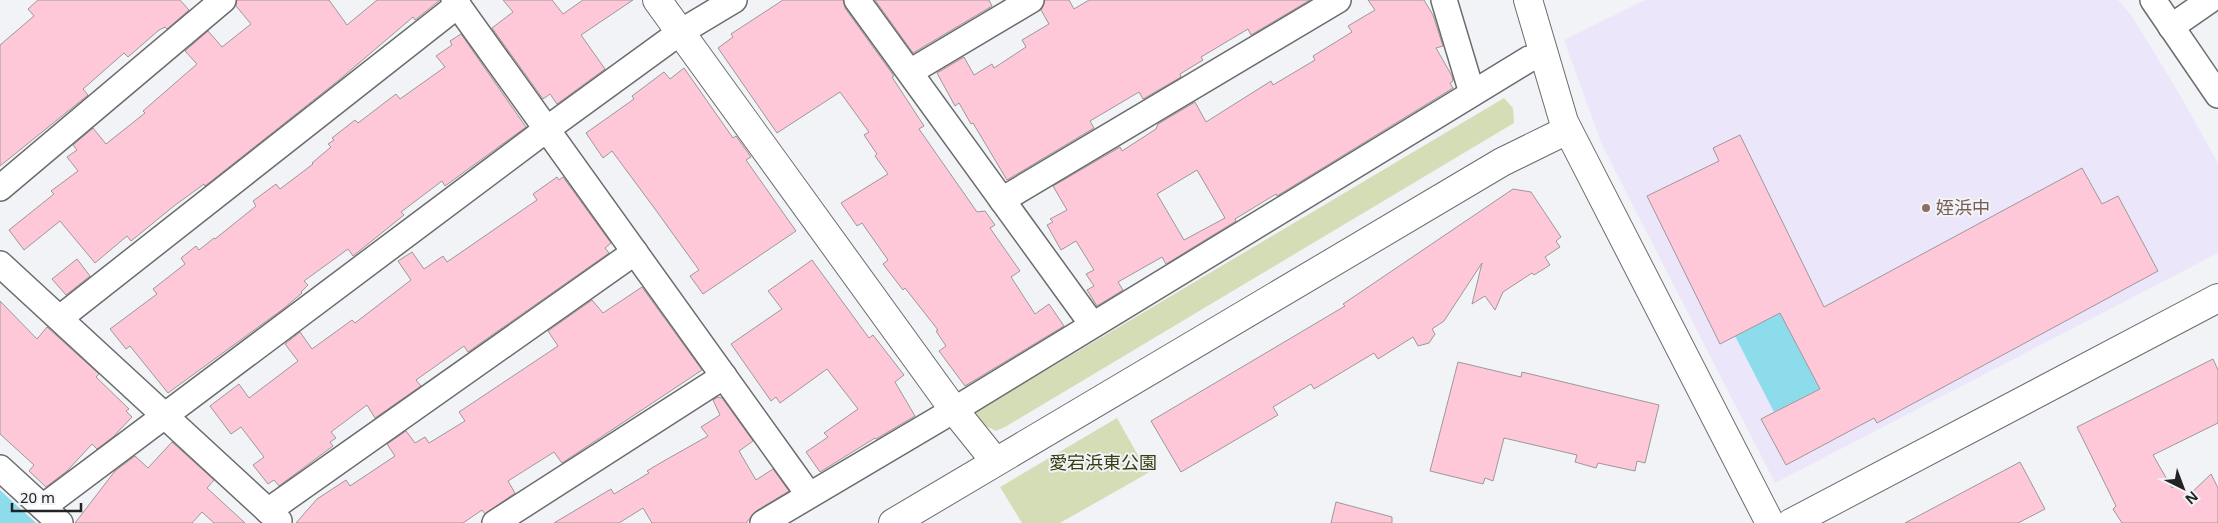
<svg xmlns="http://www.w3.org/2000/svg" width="2218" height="523" font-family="'Noto Sans','Noto Sans JP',sans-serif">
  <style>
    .education { fill: #ece6fb }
    .green { fill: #d5ddb7 }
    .water { fill: #8cdcec }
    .building { fill: #ffc8d8; stroke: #9c9899; fill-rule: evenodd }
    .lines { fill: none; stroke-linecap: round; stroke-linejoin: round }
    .minor-casing { stroke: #6b6c6e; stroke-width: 28 }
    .tertiary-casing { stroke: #6b6c6e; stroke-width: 30 }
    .minor { stroke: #fff; stroke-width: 25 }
    .tertiary { stroke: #fff; stroke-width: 28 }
    .education-dot { fill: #8d6e63; stroke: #f2f3f7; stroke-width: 2 }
    .labels { text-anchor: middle; stroke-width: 4; stroke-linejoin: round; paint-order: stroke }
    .education-label { font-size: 18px; fill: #785e54; stroke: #f2f3f7; text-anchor: start }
    .park-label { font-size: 18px; fill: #373f11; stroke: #f2f3f7 }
  </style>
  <rect width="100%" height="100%" fill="#f2f3f7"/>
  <polygon class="education" points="1645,0 2118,0 2132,16 2180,95 2218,163 2218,253 1775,483 1602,145 1564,40"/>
  <g class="green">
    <polygon points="1504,98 1513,108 1514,123 1005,427 996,431 978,422 976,412"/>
    <polygon points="1117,418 1148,473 1060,523 1022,523 1000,487"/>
  </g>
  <g class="water">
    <polygon points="1780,313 1820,389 1774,412 1735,336"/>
    <polygon points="0,490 36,523 0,523"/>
  </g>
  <g class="building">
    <polygon points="38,0 180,0 189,10 167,29 165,27 159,30 128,57 124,53 83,89 88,95 0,166 0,45 34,16 28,9"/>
    <polygon points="237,0 329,0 347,25 377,0 440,0 415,20 413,17 339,80 205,186 204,184 174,206 131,241 127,236 95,263 60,221 24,250 9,230 54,194 51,191 78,171 67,157 77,150 73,145 93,128 106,144 145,113 143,111 197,64 185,51 208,31 222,47 251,24 236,6"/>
    <polygon points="503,0 552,0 563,14 583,0 633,0 581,35 605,69 557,104 550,94 543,99 492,28 513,12"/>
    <polygon points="783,0 843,0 845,8 894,76 892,77 924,126 919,129 977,212 985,211 995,225 990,228 1020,271 1011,277 1035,314 1049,304 1064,326 965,386 939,351 946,346 936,331 938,330 905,288 903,290 883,264 888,260 862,223 857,226 841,203 888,174 875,156 877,154 864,135 869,132 840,92 777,133 718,48 733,37 731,34"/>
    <polygon points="875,0 989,0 992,6 913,53"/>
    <polygon points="1045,0 1069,0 1074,9 1089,0 1310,0 1251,35 1248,29 1201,57 1203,60 1180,74 1181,77 1143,99 1139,92 1090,121 1094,128 1007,180 973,123 971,124 959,103 955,106 937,73 964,57 974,75 992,64 994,68 1026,47 1022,40 1049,24 1041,10"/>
    <path d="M1368 0H1424L1433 15 1443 46 1436 48 1452 76 1453 81 1450 83 1453 88 1277 196 1276 194 1235 219 1236 221 1166 264 1162 257 1118 282 1123 290 1097 306 1087 290 1094 286 1086 274 1094 270 1076 241 1061 250 1047 225 1053 222 1050 219 1067 210 1053 186 1120 147 1122 151 1156 129 1158 124 1195 102 1206 122 1271 81 1273 85 1315 60 1313 56 1352 32 1348 26 1375 10ZM1197 170 1225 218 1184 240 1157 194Z"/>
    <polygon points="461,34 526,127 445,186 442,181 401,212 404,215 353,256 348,249 304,281 308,285 301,292 302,293 283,309 168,393 130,346 126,349 110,329 157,294 153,289 185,264 181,258 196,246 199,250 214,238 215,239 256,206 253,201 276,184 280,189 313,164 312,163 331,147 328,144 334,140 332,138 355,120 358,123 396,94 400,99 445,67 436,56 452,45 450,41"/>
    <polygon points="684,68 733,138 736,136 751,157 746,160 796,231 703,294 690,276 699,270 655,209 612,151 603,158 586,133 634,99 632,96 664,72 670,79"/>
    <polygon points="1740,135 1824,307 2082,168 2102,204 2118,196 2158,271 1877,423 1874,418 1786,465 1761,419 1820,389 1780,313 1720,344 1647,196 1719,161 1713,148"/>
    <polygon points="557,177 559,180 563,177 611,243 605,248 609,253 468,352 464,346 416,380 421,386 375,418 367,405 331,432 336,438 330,442 333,446 279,486 274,480 268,484 253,465 264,457 241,427 231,434 210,406 239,384 249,398 298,361 285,344 300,332 312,349 352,320 355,323 411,280 398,261 412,252 424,269 443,256 447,262 537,200 533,194"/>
    <polygon points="1513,189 1531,192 1561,237 1556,241 1560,247 1545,257 1550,265 1534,275 1532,273 1503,292 1495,310 1485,296 1472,304 1482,263 1444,321 1432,329 1435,334 1429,343 1418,346 1413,337 1378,359 1374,353 1314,389 1311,384 1273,407 1278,415 1181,472 1151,421 1345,306 1343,304"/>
    <polygon points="77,259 90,276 66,295 52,279"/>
    <polygon points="812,260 869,338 873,335 904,375 895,382 915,416 876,439 875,438 820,472 806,452 828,437 824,433 858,409 827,369 780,403 776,397 771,401 731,344 782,309 768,291"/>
    <polygon points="642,287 702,370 684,382 562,463 554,452 508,481 515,493 485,514 482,510 463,523 296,523 317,499 346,480 350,486 395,456 387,444 406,431 415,443 425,437 429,443 465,421 459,412 558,346 548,331 592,300 603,313"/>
    <polygon points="0,301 37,339 47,327 99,374 96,377 129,409 126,411 132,417 113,437 97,449 92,444 67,471 46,487 29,471 34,465 0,434"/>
    <polygon points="2213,359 2218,370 2218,423 2153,455 2172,488 2180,483 2188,496 2211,474 2218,488 2218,523 2122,523 2113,509 2116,506 2077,427"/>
    <polygon points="1458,362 1521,377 1522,372 1659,405 1645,463 1637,461 1635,471 1598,463 1596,468 1575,462 1577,455 1504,438 1493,481 1485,478 1483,484 1430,471"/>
    <polygon points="718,397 722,398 753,441 739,451 756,480 773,469 789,491 756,511 746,523 652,523 643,508 619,523 554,523 611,489 614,494 649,473 647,471 662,462 708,436 701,427 720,415 713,400"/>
    <polygon points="172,442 214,480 207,488 245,523 214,523 202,512 192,523 75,523 115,471 135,456 148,468"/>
    <polygon points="2020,462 2045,509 2018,523 1905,523"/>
    <polygon points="1336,502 1392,517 1392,523 1331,523"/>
  </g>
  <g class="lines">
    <g class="minor-casing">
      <g id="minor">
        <polyline points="454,0 809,495"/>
        <polyline points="857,0 1092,324"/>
        <polyline points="1444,0 1472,93"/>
        <polyline points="2153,0 2218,95"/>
        <polyline points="2171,27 2210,0"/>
        <polyline points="910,72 1031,0"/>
        <polyline points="0,188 223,0"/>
        <polyline points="1002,200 1338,0"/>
        <polyline points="0,264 279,521"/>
        <polyline points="60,318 458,5"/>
        <polyline points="0,468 60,523"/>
        <polyline points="43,507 547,129 679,33 734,0"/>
        <polyline points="268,511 635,252"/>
        <polyline points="495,523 724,376"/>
        <polyline points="763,523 954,410 1529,59"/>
      </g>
    </g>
    <g class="tertiary-casing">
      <g id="tertiary">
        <polyline points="657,0 954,410 995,461"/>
        <polyline points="1528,0 1564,122 1770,523"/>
        <polyline points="893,523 1502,162 1555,136"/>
        <polyline points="1791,523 2218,298"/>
      </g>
    </g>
    <use href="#minor" class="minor"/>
    <use href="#tertiary" class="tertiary"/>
  </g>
  <circle class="education-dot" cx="1926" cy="208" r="5"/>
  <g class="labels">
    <g class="education-label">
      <text x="1936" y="214">姪浜中</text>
    </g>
    <g class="park-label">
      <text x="1103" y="469">愛宕浜東公園</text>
    </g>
  </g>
  <g transform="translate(2183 488) rotate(138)" stroke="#f2f3f7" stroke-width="4" paint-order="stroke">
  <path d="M0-4L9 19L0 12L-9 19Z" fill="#222324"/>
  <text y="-8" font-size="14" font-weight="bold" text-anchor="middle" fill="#222324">N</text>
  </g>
  <path d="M12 503v8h69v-8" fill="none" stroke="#222324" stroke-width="2.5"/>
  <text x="20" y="503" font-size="15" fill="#222324" stroke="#f2f3f7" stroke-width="4" paint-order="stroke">20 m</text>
</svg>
